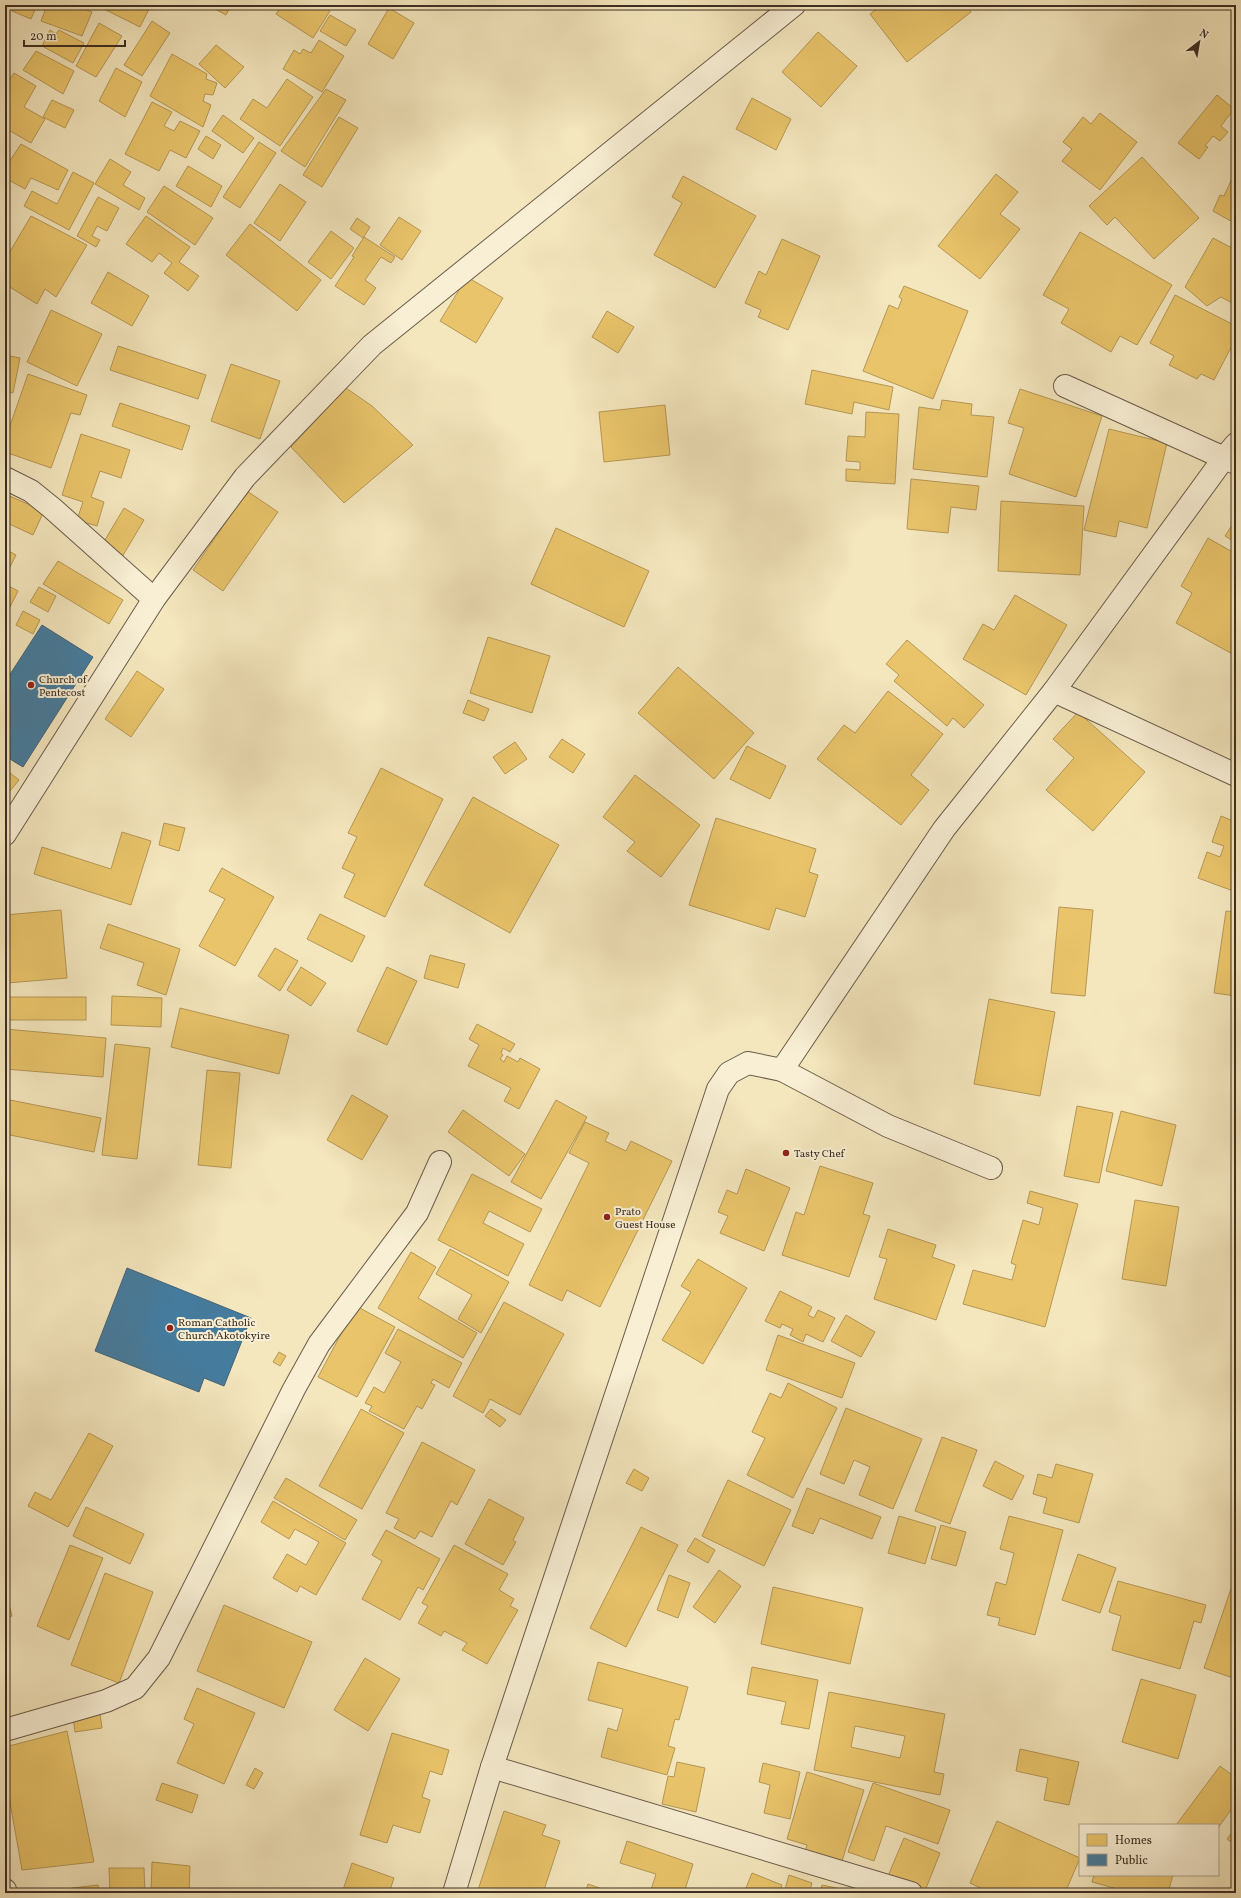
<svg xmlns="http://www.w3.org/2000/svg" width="1241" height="1898" font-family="Vollkorn,serif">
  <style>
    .homes { fill: #e9c46a; stroke: #b59755; fill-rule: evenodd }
    .public { fill: #457b9d; stroke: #426478 }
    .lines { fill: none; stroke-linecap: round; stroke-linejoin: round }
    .minor-casing { stroke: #6a5c4a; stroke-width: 24 }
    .minor { stroke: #f8efd4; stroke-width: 22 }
    .poi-dot { fill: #8f2418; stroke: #f8efd4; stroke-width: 1.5 }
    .labels { text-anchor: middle; stroke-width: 4; stroke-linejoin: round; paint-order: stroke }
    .poi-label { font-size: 11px; fill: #3c2e23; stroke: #f8efd4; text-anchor: start }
  </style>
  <rect width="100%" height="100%" fill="#f4e6bd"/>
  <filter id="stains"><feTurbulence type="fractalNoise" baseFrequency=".005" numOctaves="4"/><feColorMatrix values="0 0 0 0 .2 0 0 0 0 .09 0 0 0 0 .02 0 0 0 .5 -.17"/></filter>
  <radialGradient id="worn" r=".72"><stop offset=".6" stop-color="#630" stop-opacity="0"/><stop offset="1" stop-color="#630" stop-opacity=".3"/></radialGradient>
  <g class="homes">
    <polygon points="14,5 37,5 31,19 12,11"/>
    <polygon points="47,5 73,5 92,12 82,36 41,21"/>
    <polygon points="109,5 147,5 150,7 140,27 106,10"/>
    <polygon points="208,5 231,5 226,15"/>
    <polygon points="282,5 321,5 330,11 313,38 276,14"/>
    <polygon points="882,5 966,5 971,12 907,62 870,14"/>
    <polygon points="389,8 414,23 393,59 368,44"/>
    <polygon points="330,15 356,30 346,46 320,31"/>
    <polygon points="152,21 170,33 142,76 124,65"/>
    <polygon points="99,23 122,36 96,77 76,66"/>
    <polygon points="50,30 56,34 59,30 84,43 73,63 42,46"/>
    <polygon points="818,32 857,66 821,107 782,72"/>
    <polygon points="319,40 344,56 322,92 283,69 294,50 300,54 303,49 311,53"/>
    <polygon points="216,45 244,67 225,88 199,64"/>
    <polygon points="36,51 74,71 63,94 23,70"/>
    <polygon points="172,54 207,74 206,79 217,83 213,95 205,94 203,101 211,105 203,127 150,96"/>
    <polygon points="116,68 142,82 125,117 99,101"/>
    <polygon points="14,73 36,86 24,107 45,119 31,143 5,128 5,87"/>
    <polygon points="287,79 313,97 280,146 240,119 253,99 267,108"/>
    <polygon points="326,89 346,100 305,167 281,151"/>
    <polygon points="1217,95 1234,109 1221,126 1228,132 1220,141 1213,136 1205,146 1208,147 1199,159 1178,143"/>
    <polygon points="752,98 791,119 776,150 736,129"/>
    <polygon points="52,100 74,110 65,128 43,117"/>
    <polygon points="152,102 172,112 164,126 174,131 180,121 200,131 186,158 170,150 159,171 125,154"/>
    <polygon points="1100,113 1137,142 1100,190 1062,161 1072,149 1063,142 1083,117 1091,124"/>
    <polygon points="223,115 254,138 243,153 212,131"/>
    <polygon points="339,117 358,128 322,187 303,175"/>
    <polygon points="206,136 221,145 213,159 198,149"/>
    <polygon points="259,142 276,153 240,208 223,197"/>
    <polygon points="21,144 68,170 58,190 31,178 25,189 5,178 5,168"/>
    <polygon points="1142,157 1199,218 1154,259 1115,217 1107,225 1089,206"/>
    <polygon points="110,159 131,172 123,185 145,198 139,210 95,184"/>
    <polygon points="188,166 222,186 211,207 176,186"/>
    <polygon points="73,172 94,183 69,230 24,206 32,191 57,204"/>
    <polygon points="996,174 1018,192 1000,214 1020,229 980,279 938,246"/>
    <polygon points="1234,174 1236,175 1236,224 1213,211 1220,195 1224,196"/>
    <polygon points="683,176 756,216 715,288 654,255 682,203 672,197"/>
    <polygon points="280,184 306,202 280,241 254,223"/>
    <polygon points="164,186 213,218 195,245 147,212"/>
    <polygon points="98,197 119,208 107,231 97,226 92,236 100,240 96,247 77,236"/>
    <polygon points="31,216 87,245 56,297 45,289 37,304 5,284 5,260"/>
    <polygon points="146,216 190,247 179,262 199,276 188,291 164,273 172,263 159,253 152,262 126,244"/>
    <polygon points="399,217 421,231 402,260 380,245"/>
    <polygon points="357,218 370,227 363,238 350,229"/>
    <polygon points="250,224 321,280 297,311 226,255"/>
    <polygon points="331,231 354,248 331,279 308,262"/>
    <polygon points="1080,232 1172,285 1137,345 1120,336 1111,352 1061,323 1069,309 1043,295"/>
    <polygon points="364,237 395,257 391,263 381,257 365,280 376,288 364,305 335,286 354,257 352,256"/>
    <polygon points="1213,238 1236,250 1236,305 1221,297 1207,306 1185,287"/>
    <polygon points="782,239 820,256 788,330 758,317 761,310 745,303 759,271 766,275"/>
    <polygon points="108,272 149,296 132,326 91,303"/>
    <polygon points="467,277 503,298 476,343 440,321"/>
    <polygon points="904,286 968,311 933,399 863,371 889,305 898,309 902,299 899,297"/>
    <polygon points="1175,295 1236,326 1236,338 1214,380 1201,374 1197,379 1169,365 1174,356 1150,343"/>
    <polygon points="51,310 102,334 77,386 27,362"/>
    <polygon points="607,311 634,327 618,353 592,337"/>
    <polygon points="118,346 206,375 198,399 110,370"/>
    <polygon points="5,355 20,358 13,393 5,391"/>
    <polygon points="231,364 280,381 260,439 211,421"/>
    <polygon points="812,370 893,387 889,410 854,402 852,414 805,404"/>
    <polygon points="28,374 87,395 80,415 71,413 51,468 5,452 5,440"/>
    <polygon points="346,388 372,406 413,445 344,503 291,447"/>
    <polygon points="1020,389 1102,416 1076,497 1009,474 1024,428 1008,423"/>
    <polygon points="942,400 972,404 971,415 994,417 987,477 913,469 919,407 940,410"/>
    <polygon points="120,403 190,426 182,450 112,426"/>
    <polygon points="665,405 670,455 604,462 599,412"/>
    <polygon points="866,412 899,414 895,484 846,481 846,469 860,470 860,462 846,461 848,436 865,437"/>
    <polygon points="1109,429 1167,443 1147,528 1119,521 1116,537 1084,530"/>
    <polygon points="81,434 130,450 121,478 100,471 91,497 104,502 97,526 77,520 83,502 62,495"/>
    <polygon points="911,479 979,486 976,510 951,507 948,533 907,529"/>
    <polygon points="247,491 278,512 223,591 193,570"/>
    <polygon points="5,494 44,511 33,535 5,522"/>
    <polygon points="1001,501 1084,506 1080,575 998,571"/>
    <polygon points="124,508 144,520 122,557 102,545"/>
    <polygon points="1236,519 1236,543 1225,536"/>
    <polygon points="556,528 649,571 624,627 531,584"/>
    <polygon points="1208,538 1236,554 1236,656 1176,623 1192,593 1181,586"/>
    <polygon points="5,549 16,555 5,577"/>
    <polygon points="58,561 123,600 109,624 43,584"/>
    <polygon points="5,584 18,591 8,611 5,609"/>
    <polygon points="39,587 56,596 48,612 30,602"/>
    <polygon points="1015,595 1067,625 1026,695 963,659 983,624 994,630"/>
    <polygon points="23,611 40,620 33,634 16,625"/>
    <polygon points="488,637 550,656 532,713 470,693"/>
    <polygon points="907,640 984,705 964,728 953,718 947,726 894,681 899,675 886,664"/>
    <polygon points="678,667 754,733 714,779 638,713"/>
    <polygon points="137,671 164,689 131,737 105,719"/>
    <polygon points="888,691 943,734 911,775 929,790 901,825 817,759 844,725 855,733"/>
    <polygon points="468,700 489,709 484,721 463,713"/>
    <polygon points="1078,712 1145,772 1093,831 1046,790 1074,758 1053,739"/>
    <polygon points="562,739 585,754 573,773 549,757"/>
    <polygon points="515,742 527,759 505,774 493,757"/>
    <polygon points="747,746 786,766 770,799 730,779"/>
    <polygon points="381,768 443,799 385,917 344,897 355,874 342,868 357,837 348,833"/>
    <polygon points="5,769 19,780 5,797"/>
    <polygon points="635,775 700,825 661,877 627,851 635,842 603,817"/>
    <polygon points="473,797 559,845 510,933 424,885"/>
    <polygon points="1236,806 1236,892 1198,878 1207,852 1220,857 1224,846 1212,842 1221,816 1231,820"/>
    <polygon points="716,818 816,849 809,872 818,875 805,917 776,908 769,930 689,905"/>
    <polygon points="164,823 185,828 179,851 159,845"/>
    <polygon points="122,832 151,841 131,905 34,874 42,847 111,869"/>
    <polygon points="222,868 274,897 235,966 199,946 225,899 209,891"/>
    <polygon points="1059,907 1093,910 1085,996 1051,993"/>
    <polygon points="61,910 67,978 7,983 5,959 5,915"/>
    <polygon points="1226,911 1236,912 1236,996 1214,993"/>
    <polygon points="320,914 365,936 352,962 307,939"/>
    <polygon points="108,924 180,949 166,995 137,985 144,963 100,948"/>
    <polygon points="275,948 298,961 280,991 258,976"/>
    <polygon points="430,955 465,964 458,988 424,978"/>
    <polygon points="301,967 326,983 311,1006 287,990"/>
    <polygon points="387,967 417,981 387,1045 357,1031"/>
    <polygon points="112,996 162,998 161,1027 111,1025"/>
    <rect x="5" y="997" width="81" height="23"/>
    <polygon points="989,999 1055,1012 1040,1096 974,1084"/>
    <polygon points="180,1008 289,1035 279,1074 171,1047"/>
    <polygon points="477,1024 515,1044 510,1052 503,1048 501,1053 503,1055 500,1059 504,1062 507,1056 518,1062 520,1058 540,1069 519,1109 504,1101 511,1088 468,1066 479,1045 469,1039"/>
    <polygon points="5,1029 106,1038 103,1077 5,1069"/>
    <polygon points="115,1044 150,1048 137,1159 102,1155"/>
    <polygon points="207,1070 240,1073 231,1168 198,1165"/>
    <polygon points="352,1095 388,1116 362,1160 327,1140"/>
    <polygon points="5,1099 101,1118 94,1152 5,1134"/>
    <polygon points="556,1100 587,1117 541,1199 511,1182"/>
    <polygon points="1077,1106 1113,1113 1099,1183 1064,1176"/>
    <polygon points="463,1110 525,1154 509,1176 448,1132"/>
    <polygon points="1121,1111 1176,1125 1162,1186 1106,1171"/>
    <polygon points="585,1122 609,1133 605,1141 626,1151 631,1141 672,1161 600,1307 567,1290 562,1301 529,1285 589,1163 569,1153"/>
    <polygon points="820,1166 873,1183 863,1214 870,1216 849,1277 782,1255 796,1212 804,1215"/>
    <polygon points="746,1169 790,1188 764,1251 720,1233 728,1216 718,1212 727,1190 737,1194"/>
    <polygon points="472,1174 542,1209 530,1232 489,1211 483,1223 524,1244 508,1276 438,1240"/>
    <polygon points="1030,1191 1078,1204 1045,1327 963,1304 973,1270 1012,1280 1016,1265 1011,1263 1023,1220 1039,1225 1043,1208 1027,1203"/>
    <polygon points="1135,1200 1179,1207 1166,1286 1122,1279"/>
    <polygon points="888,1229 936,1245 932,1257 955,1265 936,1320 874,1299 887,1259 879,1257"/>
    <polygon points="450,1249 509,1282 481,1333 458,1319 472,1295 436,1274"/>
    <polygon points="411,1252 436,1267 418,1298 477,1333 463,1358 378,1308"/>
    <polygon points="698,1259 747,1288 703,1364 662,1340 691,1292 681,1286"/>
    <polygon points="780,1291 812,1307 808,1315 814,1318 818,1310 835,1318 823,1342 806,1334 803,1342 790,1335 793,1329 782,1324 780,1328 765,1321"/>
    <polygon points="504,1302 564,1334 520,1415 490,1399 483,1413 453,1396"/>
    <polygon points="356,1306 395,1327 357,1397 318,1377"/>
    <polygon points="846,1315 875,1332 861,1357 831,1341"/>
    <polygon points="398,1329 462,1363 449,1388 433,1379 431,1383 435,1385 422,1409 417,1406 404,1429 369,1411 372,1406 365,1403 374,1387 384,1393 401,1362 385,1353"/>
    <polygon points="778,1335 855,1363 842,1398 766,1370"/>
    <polygon points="279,1352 286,1356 280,1366 273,1362"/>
    <polygon points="788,1383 837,1408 793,1498 747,1475 765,1438 752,1432 770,1393 781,1398"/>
    <polygon points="846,1408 922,1439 893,1509 859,1495 870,1467 854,1460 844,1484 820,1474"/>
    <polygon points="361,1409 404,1433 362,1509 319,1486"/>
    <polygon points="491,1409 506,1420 500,1427 485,1416"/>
    <polygon points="89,1433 113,1446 68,1527 28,1506 35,1492 51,1500"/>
    <polygon points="942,1437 977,1450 950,1524 915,1511"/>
    <polygon points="422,1442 475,1470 457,1505 451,1501 432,1537 420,1531 415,1539 394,1528 399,1519 386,1513"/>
    <polygon points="995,1461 1024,1476 1012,1500 983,1486"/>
    <polygon points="1056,1464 1093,1474 1079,1523 1043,1513 1047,1498 1033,1494 1038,1474 1052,1478"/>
    <polygon points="634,1469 649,1478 642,1491 626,1483"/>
    <polygon points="286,1478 357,1520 345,1540 274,1498"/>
    <polygon points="728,1480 791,1510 764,1566 702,1536"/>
    <polygon points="807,1488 881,1517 872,1539 820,1518 813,1534 792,1526"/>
    <polygon points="489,1499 524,1518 513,1540 516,1542 503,1565 465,1544"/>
    <polygon points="273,1501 346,1543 316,1595 300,1586 297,1592 273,1578 287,1554 306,1565 319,1542 295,1529 289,1539 261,1522"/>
    <polygon points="86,1507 144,1534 130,1564 73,1536"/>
    <polygon points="899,1516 936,1527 925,1564 888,1553"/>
    <polygon points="1009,1516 1063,1530 1035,1635 998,1625 1000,1618 987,1615 996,1582 1006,1585 1014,1553 1000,1549"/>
    <polygon points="941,1525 966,1532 956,1566 931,1559"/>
    <polygon points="641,1527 678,1545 626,1647 590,1628"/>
    <polygon points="386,1530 440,1559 423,1590 418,1587 400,1620 362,1599 382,1561 372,1555"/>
    <polygon points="695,1538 715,1550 708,1563 687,1551"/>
    <polygon points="70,1545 103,1558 69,1640 37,1626"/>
    <polygon points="454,1545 508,1574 499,1590 514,1599 510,1606 518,1610 487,1664 462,1650 467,1643 444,1631 441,1636 418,1623 428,1606 422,1603"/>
    <polygon points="1078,1554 1116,1568 1100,1613 1062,1600"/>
    <polygon points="719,1570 741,1586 715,1623 693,1607"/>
    <polygon points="105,1573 153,1592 119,1683 71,1665"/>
    <polygon points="1236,1574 1236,1679 1204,1668"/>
    <polygon points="669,1575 690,1583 678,1618 657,1610"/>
    <polygon points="1118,1581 1206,1605 1201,1623 1194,1621 1180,1669 1112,1650 1121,1616 1109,1612"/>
    <polygon points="773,1587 863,1608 850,1664 761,1644"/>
    <polygon points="5,1589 12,1616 5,1618"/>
    <polygon points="224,1605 312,1642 284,1708 197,1671"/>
    <polygon points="365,1658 400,1679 368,1731 334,1710"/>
    <polygon points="598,1662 688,1687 679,1720 675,1719 668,1746 675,1748 667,1775 601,1757 608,1728 617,1731 623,1709 588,1700"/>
    <polygon points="752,1667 818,1680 809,1729 781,1724 786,1702 747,1694"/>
    <polygon points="1141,1679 1196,1695 1178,1759 1122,1742"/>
    <polygon points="197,1688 255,1713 224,1784 177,1763 194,1724 184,1719"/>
    <path d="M829 1692 945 1714 934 1772 944 1774 940 1795 814 1770ZM855 1726 905 1736 900 1758 851 1747Z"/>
    <polygon points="100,1714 102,1728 75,1732 73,1717"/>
    <polygon points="67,1731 94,1862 22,1870 5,1774 5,1747"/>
    <polygon points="392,1733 449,1750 442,1775 430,1771 422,1797 430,1800 420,1833 393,1825 387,1843 360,1835"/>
    <polygon points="1020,1749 1079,1762 1069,1805 1044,1800 1048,1778 1016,1771"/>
    <polygon points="677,1762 705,1768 696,1812 662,1804 668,1776 674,1777"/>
    <polygon points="763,1763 800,1772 790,1819 764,1813 770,1785 759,1782"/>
    <polygon points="1220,1766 1236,1778 1236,1803 1218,1828 1218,1825 1176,1825"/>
    <polygon points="255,1768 263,1773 254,1789 246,1785"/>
    <polygon points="807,1772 864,1790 842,1861 804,1855 807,1845 787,1839"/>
    <polygon points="162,1783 198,1795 192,1813 156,1800"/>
    <polygon points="873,1783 950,1810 938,1844 886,1826 874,1861 848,1852"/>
    <polygon points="504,1811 546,1825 542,1835 560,1841 543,1893 477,1893"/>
    <polygon points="997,1821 1080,1858 1065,1893 1008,1893 1001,1890 1000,1893 991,1893 970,1883"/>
    <polygon points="1236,1827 1236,1846 1227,1839"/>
    <polygon points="904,1838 940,1853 925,1891 888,1876"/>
    <polygon points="627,1841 693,1864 684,1893 650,1893 656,1874 620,1863"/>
    <polygon points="152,1862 190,1866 189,1893 151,1893"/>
    <polygon points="352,1863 394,1878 389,1893 342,1893"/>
    <polygon points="109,1868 144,1868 145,1893 110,1893"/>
    <polygon points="752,1873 782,1885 779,1893 744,1893"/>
    <polygon points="789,1875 812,1883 809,1893 784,1893"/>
    <polygon points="1094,1875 1173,1875 1168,1893 1113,1893 1114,1888 1092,1882"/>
    <polygon points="588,1884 614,1893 585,1893"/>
    <polygon points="98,1885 99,1893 73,1893 72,1888"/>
    <polygon points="822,1885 846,1890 846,1893 820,1893"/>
  </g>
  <g class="public">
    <polygon points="42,625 93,657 23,767 5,756 5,682"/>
    <polygon points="127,1268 251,1318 224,1386 204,1378 199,1392 95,1351"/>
  </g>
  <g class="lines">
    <g class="minor-casing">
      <g id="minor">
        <polyline points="1065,386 1224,458 1236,444"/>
        <polyline points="5,478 31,491 52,508 154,599"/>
        <polyline points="1054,691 1236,775"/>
        <polyline points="5,834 154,599 245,477 372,345 794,5"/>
        <polyline points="782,1070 888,1126 991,1168"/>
        <polyline points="5,1730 106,1701 135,1688 159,1658 294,1389 319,1344 417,1213 440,1162"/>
        <polyline points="492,1767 911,1893"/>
        <polyline points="5,1890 6,1893"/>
        <polyline points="454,1893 492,1767 718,1089 729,1073 748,1063 782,1070 944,829 1054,691 1224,458 1236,463"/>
      </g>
    </g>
    <use href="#minor" class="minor"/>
  </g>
  <g class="poi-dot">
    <circle cx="31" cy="685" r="4"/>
    <circle cx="786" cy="1153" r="4"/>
    <circle cx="607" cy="1217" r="4"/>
    <circle cx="170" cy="1328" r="4"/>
  </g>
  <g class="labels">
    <g class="poi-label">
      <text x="39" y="683">Church of<tspan x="39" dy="13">Pentecost</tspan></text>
      <text x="794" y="1157">Tasty Chef</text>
      <text x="615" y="1215">Prato<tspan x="615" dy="13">Guest House</tspan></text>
      <text x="178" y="1326">Roman Catholic<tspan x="178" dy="13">Church Akotokyire</tspan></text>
    </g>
  </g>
  <rect width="1241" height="1898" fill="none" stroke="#f4e6bd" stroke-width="20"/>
  <rect x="6" y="6" width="1229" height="1886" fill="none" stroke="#3c2e23" stroke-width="2"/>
  <rect x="10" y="10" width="1221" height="1878" fill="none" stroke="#3c2e23"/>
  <rect x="1079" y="1824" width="140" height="52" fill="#f8efd4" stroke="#ada28d"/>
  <rect x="1087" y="1834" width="20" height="12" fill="#e9c46a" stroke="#ada28d"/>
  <text x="1115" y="1844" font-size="12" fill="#3c2e23">Homes</text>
  <rect x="1087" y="1854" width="20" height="12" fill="#457b9d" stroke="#ada28d"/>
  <text x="1115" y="1864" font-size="12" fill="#3c2e23">Public</text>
  <g transform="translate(1199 42) rotate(31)" stroke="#f8efd4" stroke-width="3" paint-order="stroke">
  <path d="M0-3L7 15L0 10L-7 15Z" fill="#3c2e23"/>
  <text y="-6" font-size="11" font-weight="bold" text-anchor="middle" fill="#3c2e23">N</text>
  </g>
  <path d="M24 40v6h101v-6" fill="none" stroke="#3c2e23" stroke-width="2"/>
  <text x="30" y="40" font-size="12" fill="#3c2e23" stroke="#f8efd4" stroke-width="3" paint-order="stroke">20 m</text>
  <rect width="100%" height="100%" filter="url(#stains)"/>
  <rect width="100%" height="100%" fill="url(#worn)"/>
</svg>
